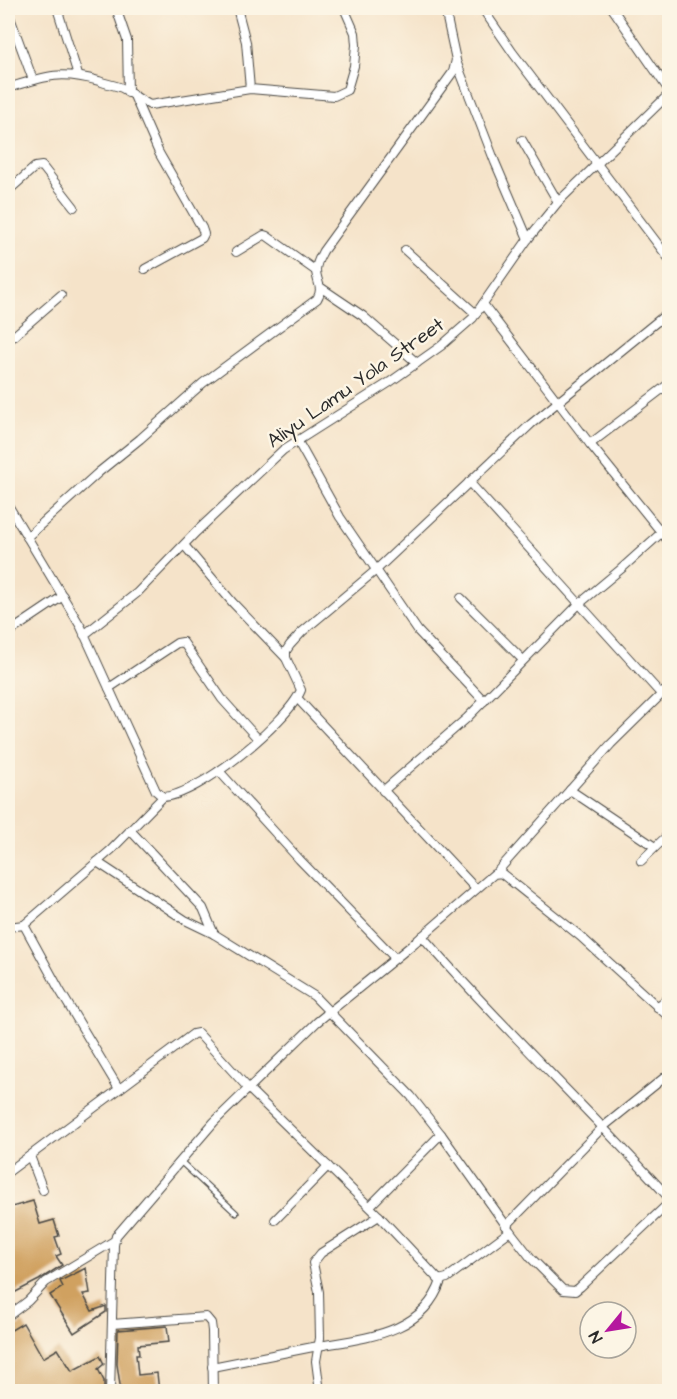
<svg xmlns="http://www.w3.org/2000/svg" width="677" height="1399" font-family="'Architects Daughter',sans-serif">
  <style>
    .building { fill: #d0a160 }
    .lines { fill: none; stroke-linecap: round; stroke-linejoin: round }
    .service-casing { stroke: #494743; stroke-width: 7 }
    .minor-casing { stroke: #494743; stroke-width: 10 }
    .service { stroke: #fff; stroke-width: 4.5 }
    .minor { stroke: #fff; stroke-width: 8 }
    .labels { text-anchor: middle; stroke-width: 5; stroke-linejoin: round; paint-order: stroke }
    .street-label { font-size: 20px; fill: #2b2b2b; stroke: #fcf5e5 }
  </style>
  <rect width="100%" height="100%" fill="#fcf5e5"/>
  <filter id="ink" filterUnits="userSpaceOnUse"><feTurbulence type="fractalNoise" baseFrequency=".0167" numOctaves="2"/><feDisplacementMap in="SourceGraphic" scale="12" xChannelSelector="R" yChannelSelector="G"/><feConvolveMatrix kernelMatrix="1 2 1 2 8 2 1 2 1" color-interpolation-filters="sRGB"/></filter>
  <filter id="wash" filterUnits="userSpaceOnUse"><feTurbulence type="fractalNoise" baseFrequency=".008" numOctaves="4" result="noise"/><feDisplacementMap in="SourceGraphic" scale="24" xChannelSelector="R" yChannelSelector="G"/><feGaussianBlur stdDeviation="1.35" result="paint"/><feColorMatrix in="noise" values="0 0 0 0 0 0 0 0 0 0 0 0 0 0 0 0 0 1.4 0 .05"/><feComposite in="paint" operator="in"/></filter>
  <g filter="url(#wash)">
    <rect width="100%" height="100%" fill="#f5e3c9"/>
    <g id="blocks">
      <g class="building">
        <polygon points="33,1201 40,1224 54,1220 59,1236 55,1237 61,1254 56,1256 62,1265 39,1280 8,1296 8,1208"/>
        <polygon points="86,1268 90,1293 83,1294 92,1311 106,1306 106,1312 74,1333 50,1295 63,1287 60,1281"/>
        <polygon points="23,1323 43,1358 58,1349 72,1371 100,1356 104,1364 98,1369 104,1381 104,1392 8,1392 8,1332"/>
        <polygon points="167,1326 169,1342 138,1345 139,1355 136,1355 138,1375 157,1373 159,1392 121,1392 117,1364 118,1330"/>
      </g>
    </g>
  </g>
  <g filter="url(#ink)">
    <use href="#blocks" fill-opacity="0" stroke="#494743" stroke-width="1.5"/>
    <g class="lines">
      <g class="service-casing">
        <polyline id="service" points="180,1161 236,1213"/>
      </g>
      <g class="minor-casing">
        <g id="minor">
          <polyline points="57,8 78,75"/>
          <polyline points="116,8 127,40 128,93"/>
          <polyline points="237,8 246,42 250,89"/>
          <polyline points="482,8 513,53 670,260"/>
          <polyline points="612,8 670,92"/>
          <polyline points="8,12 33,80"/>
          <polyline points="456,61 495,162 528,239"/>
          <path d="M8 88C45 76 60 70 99 81 106 84 115 85 122 88 131 93 140 100 150 105L250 89 334 96 347 90 354 66 356 45 355 33 344 8"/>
          <polyline points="135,98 159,153 202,228 204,234 202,238 145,269"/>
          <polyline points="522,140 558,202"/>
          <polyline points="8,191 35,167 42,166 74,207"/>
          <polyline points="405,250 476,314"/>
          <polyline points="236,252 264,235 267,236 316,271"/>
          <polyline points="320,287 363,316 417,363"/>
          <polyline points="483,304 590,444 670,543"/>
          <polyline points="8,341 61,295"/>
          <polyline points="297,440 340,517 418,631 484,701"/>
          <polyline points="590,444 670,383"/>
          <polyline points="469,482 661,694"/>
          <path d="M8 505 81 627 156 791 163 797C198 796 288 722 301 690L286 658V651L290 645 302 632 375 571 531 424 670 311"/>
          <path d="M27 537 99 472 140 439 203 383 317 299C324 288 316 281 316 270 316 263 320 257 323 251L453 72 456 60 446 14 450 8"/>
          <polyline points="184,545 233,603 286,658"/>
          <polyline points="461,598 523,660"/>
          <polyline points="8,633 63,596"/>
          <polyline points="84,635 137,593 196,532 283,450 390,382 441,346 473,318 528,239 558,202 670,93"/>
          <polyline points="109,688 177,643 183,642 222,699 258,739"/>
          <polyline points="298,699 476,889"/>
          <polyline points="219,771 299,859 395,958"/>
          <polyline points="570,790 655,847"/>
          <polyline points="383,791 467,718 579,604 621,569 670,525"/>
          <polyline points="130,830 203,908 214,934"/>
          <polyline points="641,861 670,833"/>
          <polyline points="97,862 185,920 214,934 314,996 411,1096 441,1134 510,1231 531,1258 563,1290 575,1291 580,1287 670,1202"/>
          <polyline points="497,872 611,744 670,686"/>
          <polyline points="24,925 59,989 119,1089"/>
          <polyline points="8,927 24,925 111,850 163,797"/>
          <path d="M422 936C501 1027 589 1109 670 1199"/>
          <polyline points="657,1007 670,996"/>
          <polyline points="30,1156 43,1190"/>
          <polyline points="8,1172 193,1034 198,1033 248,1088 379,1216 439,1280 447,1278 510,1231"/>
          <polyline points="370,1206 441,1134"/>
          <polyline points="275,1220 328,1166"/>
          <polyline points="506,1226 603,1127 670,1073"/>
          <polyline points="8,1316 28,1301 46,1282 114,1241"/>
          <polyline points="112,1324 206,1317 211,1323 212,1331 213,1392"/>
          <path d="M212 1367C246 1360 279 1354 313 1347 361 1338 422 1336 441 1281"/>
          <polyline points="110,1392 114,1245 116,1236 214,1122 317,1022 412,945 494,874 501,873 580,936 670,1018"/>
          <polyline points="320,1392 316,1361 320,1338 319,1292 313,1263 321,1253 379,1216"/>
        </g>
      </g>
      <use href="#service" class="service"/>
      <use href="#minor" class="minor"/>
    </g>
  </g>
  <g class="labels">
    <g class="street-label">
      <text transform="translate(355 382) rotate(-35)" y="7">Aliyu Lamu Yola Street</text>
    </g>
  </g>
  <rect width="677" height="1399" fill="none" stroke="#fcf5e5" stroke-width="30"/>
  <g transform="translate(608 1330) rotate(240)"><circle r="28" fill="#fcf5e5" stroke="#a8a49b" stroke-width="1.5"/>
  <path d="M0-4.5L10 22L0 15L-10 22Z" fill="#b5179e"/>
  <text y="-9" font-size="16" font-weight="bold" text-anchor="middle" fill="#2b2b2b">N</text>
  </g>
</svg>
